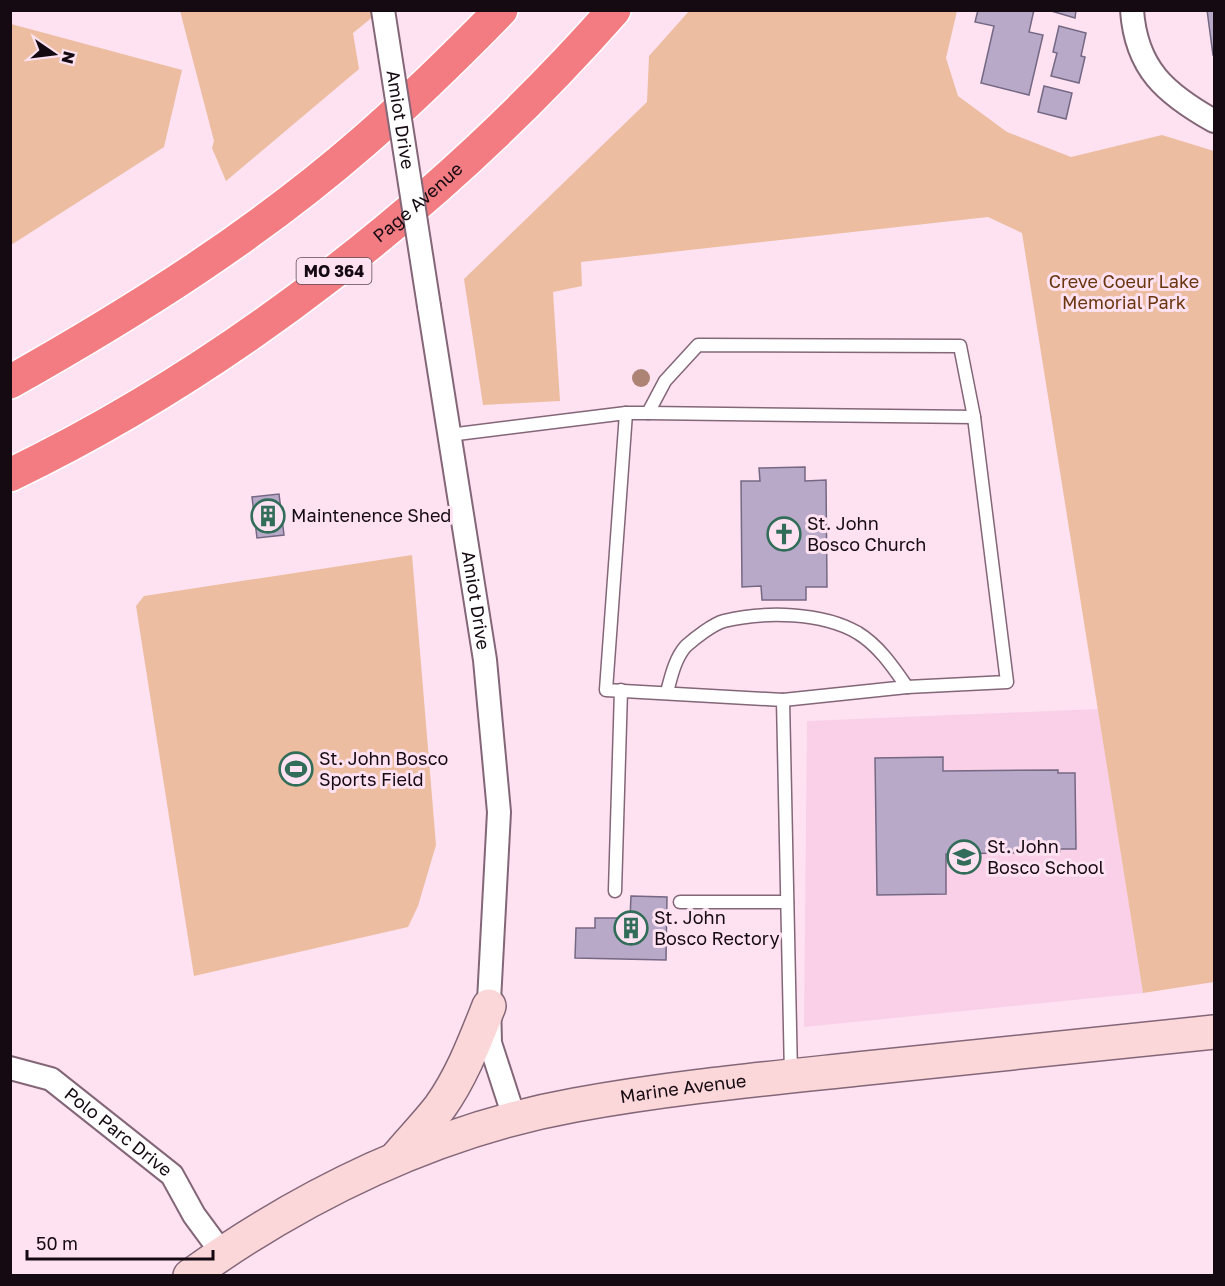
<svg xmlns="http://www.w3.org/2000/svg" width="1225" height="1286" font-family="'Golos Text',sans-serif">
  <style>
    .built { fill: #f9d0e8 }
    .green { fill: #ecbda0 }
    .building { fill: #b8a9c8; stroke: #756883; stroke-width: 1.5 }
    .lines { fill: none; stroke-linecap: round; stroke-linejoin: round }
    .service-casing { stroke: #836677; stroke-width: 15 }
    .minor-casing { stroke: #836677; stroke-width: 26 }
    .secondary-casing { stroke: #836677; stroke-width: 36 }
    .motorway-casing { stroke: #fff; stroke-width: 36 }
    .service { stroke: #fff; stroke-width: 12 }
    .minor { stroke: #fff; stroke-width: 22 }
    .secondary { stroke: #fbd7da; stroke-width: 33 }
    .motorway { stroke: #f37b82; stroke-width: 33 }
    .minor-bridge-casing { stroke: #836677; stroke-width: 26; stroke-linecap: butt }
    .minor-bridge { stroke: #fff; stroke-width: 22 }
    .tree { fill: #ad8375 }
    .labels { text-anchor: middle; stroke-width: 6; stroke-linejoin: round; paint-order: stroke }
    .shield { fill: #fee2f2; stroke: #5b4b54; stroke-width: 1.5 }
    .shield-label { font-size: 16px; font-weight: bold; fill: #150a11 }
    .street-label { font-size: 18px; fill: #150a11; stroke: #fee2f2 }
    .park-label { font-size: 18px; fill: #6a360f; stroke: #fee2f2 }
    .poi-label { font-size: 18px; fill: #150a11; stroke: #fee2f2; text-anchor: start }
  </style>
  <rect width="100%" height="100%" fill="#fee2f2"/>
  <polygon class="built" points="1098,709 1143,993 804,1027 807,721"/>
  <g class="green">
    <polygon points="690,10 957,11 946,58 958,96 1007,132 1071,157 1162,135 1214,151 1214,982 1143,993 1022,233 988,217 581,262 582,286 553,292 560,401 483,405 464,279 647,102 649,56"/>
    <polygon points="180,11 380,11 353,33 359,69 226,181 212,148 214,141"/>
    <polygon points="11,24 182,70 164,147 11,245"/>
    <polygon points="412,555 436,845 418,906 408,927 194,976 136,606 144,596"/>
  </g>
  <g class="building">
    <polygon points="978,10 1034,10 1029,32 1043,35 1029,95 981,83 994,26 975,22"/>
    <polygon points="1048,10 1076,10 1075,18"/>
    <polygon points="1207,10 1214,10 1214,55 1213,55"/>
    <polygon points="1059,26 1086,33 1081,56 1085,57 1079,83 1051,76 1057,53 1053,52"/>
    <polygon points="1044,86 1072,93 1066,119 1038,112"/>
    <polygon points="805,467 805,481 826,480 827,587 806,587 806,600 762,600 761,586 742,587 741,481 760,481 759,468"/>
    <polygon points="279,494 284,535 257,538 252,497"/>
    <polygon points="943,757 943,771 1058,770 1058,773 1075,773 1076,849 1060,849 1060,852 946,854 946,894 877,895 875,758"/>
    <polygon points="631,896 667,897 666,960 575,958 576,928 595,928 595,918 630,918"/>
  </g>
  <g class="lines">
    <g class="service-casing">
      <g id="service">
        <polyline points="626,413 648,413 665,381 698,345 960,346 974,417 1007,682 907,687"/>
        <polyline points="648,413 974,417"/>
        <polyline points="449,435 626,413 606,690 783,700 791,1075"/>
        <path d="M667 692C671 677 675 658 686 646 695 638 713 624 724 621 765 611 822 612 858 633 879 646 893 667 907 687L783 700"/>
        <polyline points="615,891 621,690"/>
        <polyline points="680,902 787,902"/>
      </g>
    </g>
    <g class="minor-casing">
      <g id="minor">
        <path d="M1132 10C1136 69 1166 94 1214 121"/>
        <path id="s1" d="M429 306 485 660 499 812 489 1001 490 1043 515 1120"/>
        <path id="s2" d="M10 1068 51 1079 172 1175 194 1215 222 1253"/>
      </g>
    </g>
    <g class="secondary-casing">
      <g id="secondary">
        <path d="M397 1157C411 1140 427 1124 440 1107 462 1076 475 1041 489 1006"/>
        <path id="s3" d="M190 1276C304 1194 436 1130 575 1105 668 1088 763 1079 857 1069 976 1057 1095 1045 1214 1032"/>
      </g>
    </g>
    <g class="motorway-casing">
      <g id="motorway">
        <path d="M10 382C134 312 255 236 363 142 411 100 456 56 501 10"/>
        <path id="s4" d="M10 475C234 367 450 196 614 10"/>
      </g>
    </g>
    <use href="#service" class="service"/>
    <use href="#minor" class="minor"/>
    <use href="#secondary" class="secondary"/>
    <use href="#motorway" class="motorway"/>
    <g class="minor-bridge-casing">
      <g id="minor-bridge">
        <path id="s5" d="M383 10 429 306"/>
      </g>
    </g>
    <use href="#minor-bridge" class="minor-bridge"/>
  </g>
  <circle class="tree" cx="641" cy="378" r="9"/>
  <defs>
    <g id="building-ring" transform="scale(1.725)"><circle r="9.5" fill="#fee2f2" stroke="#316d58" stroke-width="1.5"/><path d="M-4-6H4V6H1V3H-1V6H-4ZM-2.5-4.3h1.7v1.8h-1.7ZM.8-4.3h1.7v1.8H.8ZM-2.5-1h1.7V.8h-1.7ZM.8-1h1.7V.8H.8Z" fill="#316d58"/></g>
    <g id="church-ring" transform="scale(1.725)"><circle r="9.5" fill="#fee2f2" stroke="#316d58" stroke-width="1.5"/><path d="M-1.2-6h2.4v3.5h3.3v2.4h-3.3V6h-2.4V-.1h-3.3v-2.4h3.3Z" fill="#316d58"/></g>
    <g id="stadium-ring" transform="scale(1.725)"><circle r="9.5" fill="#fee2f2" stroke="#316d58" stroke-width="1.5"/><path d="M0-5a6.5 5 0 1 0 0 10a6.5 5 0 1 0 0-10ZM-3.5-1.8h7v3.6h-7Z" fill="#316d58"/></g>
    <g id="school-ring" transform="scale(1.725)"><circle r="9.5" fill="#fee2f2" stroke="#316d58" stroke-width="1.5"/><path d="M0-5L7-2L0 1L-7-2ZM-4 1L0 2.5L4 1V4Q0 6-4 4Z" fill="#316d58"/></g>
  </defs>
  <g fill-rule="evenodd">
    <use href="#building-ring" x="268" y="516"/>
    <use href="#church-ring" x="784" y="534"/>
    <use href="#stadium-ring" x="296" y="769"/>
    <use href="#school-ring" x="964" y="857"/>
    <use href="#building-ring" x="631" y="928"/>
  </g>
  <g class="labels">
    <rect class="shield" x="296.5" y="258" width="75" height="26" rx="4.5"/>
    <g class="shield-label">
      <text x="334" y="277">MO 364</text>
    </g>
    <g class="street-label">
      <text dy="6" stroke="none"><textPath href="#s5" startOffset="111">Amiot Drive</textPath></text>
      <text dy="6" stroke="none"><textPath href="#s4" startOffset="492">Page Avenue</textPath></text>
      <text dy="6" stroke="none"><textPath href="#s1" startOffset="298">Amiot Drive</textPath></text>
      <text dy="6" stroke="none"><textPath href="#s3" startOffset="534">Marine Avenue</textPath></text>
      <text dy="6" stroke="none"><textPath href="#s2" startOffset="128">Polo Parc Drive</textPath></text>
    </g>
    <g class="park-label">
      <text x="1124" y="288">Creve Coeur Lake<tspan x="1124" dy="21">Memorial Park</tspan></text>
    </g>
    <g class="poi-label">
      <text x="291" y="522">Maintenence Shed</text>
      <text x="807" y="530">St. John<tspan x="807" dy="21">Bosco Church</tspan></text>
      <text x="319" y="765">St. John Bosco<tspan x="319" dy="21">Sports Field</tspan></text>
      <text x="987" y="853">St. John<tspan x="987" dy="21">Bosco School</tspan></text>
      <text x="654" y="924">St. John<tspan x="654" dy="21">Bosco Rectory</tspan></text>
    </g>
  </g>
  <rect width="1225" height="1286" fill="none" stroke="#150a11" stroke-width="24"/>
  <g transform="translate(54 54) rotate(104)" stroke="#fee2f2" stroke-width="4.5" paint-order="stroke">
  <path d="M0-4.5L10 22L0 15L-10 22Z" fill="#150a11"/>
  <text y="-9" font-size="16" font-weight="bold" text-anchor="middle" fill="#150a11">N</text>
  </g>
  <path d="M27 1250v9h186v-9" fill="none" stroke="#150a11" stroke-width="3"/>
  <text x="36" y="1250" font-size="18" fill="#150a11" stroke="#fee2f2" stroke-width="4.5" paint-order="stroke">50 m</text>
</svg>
